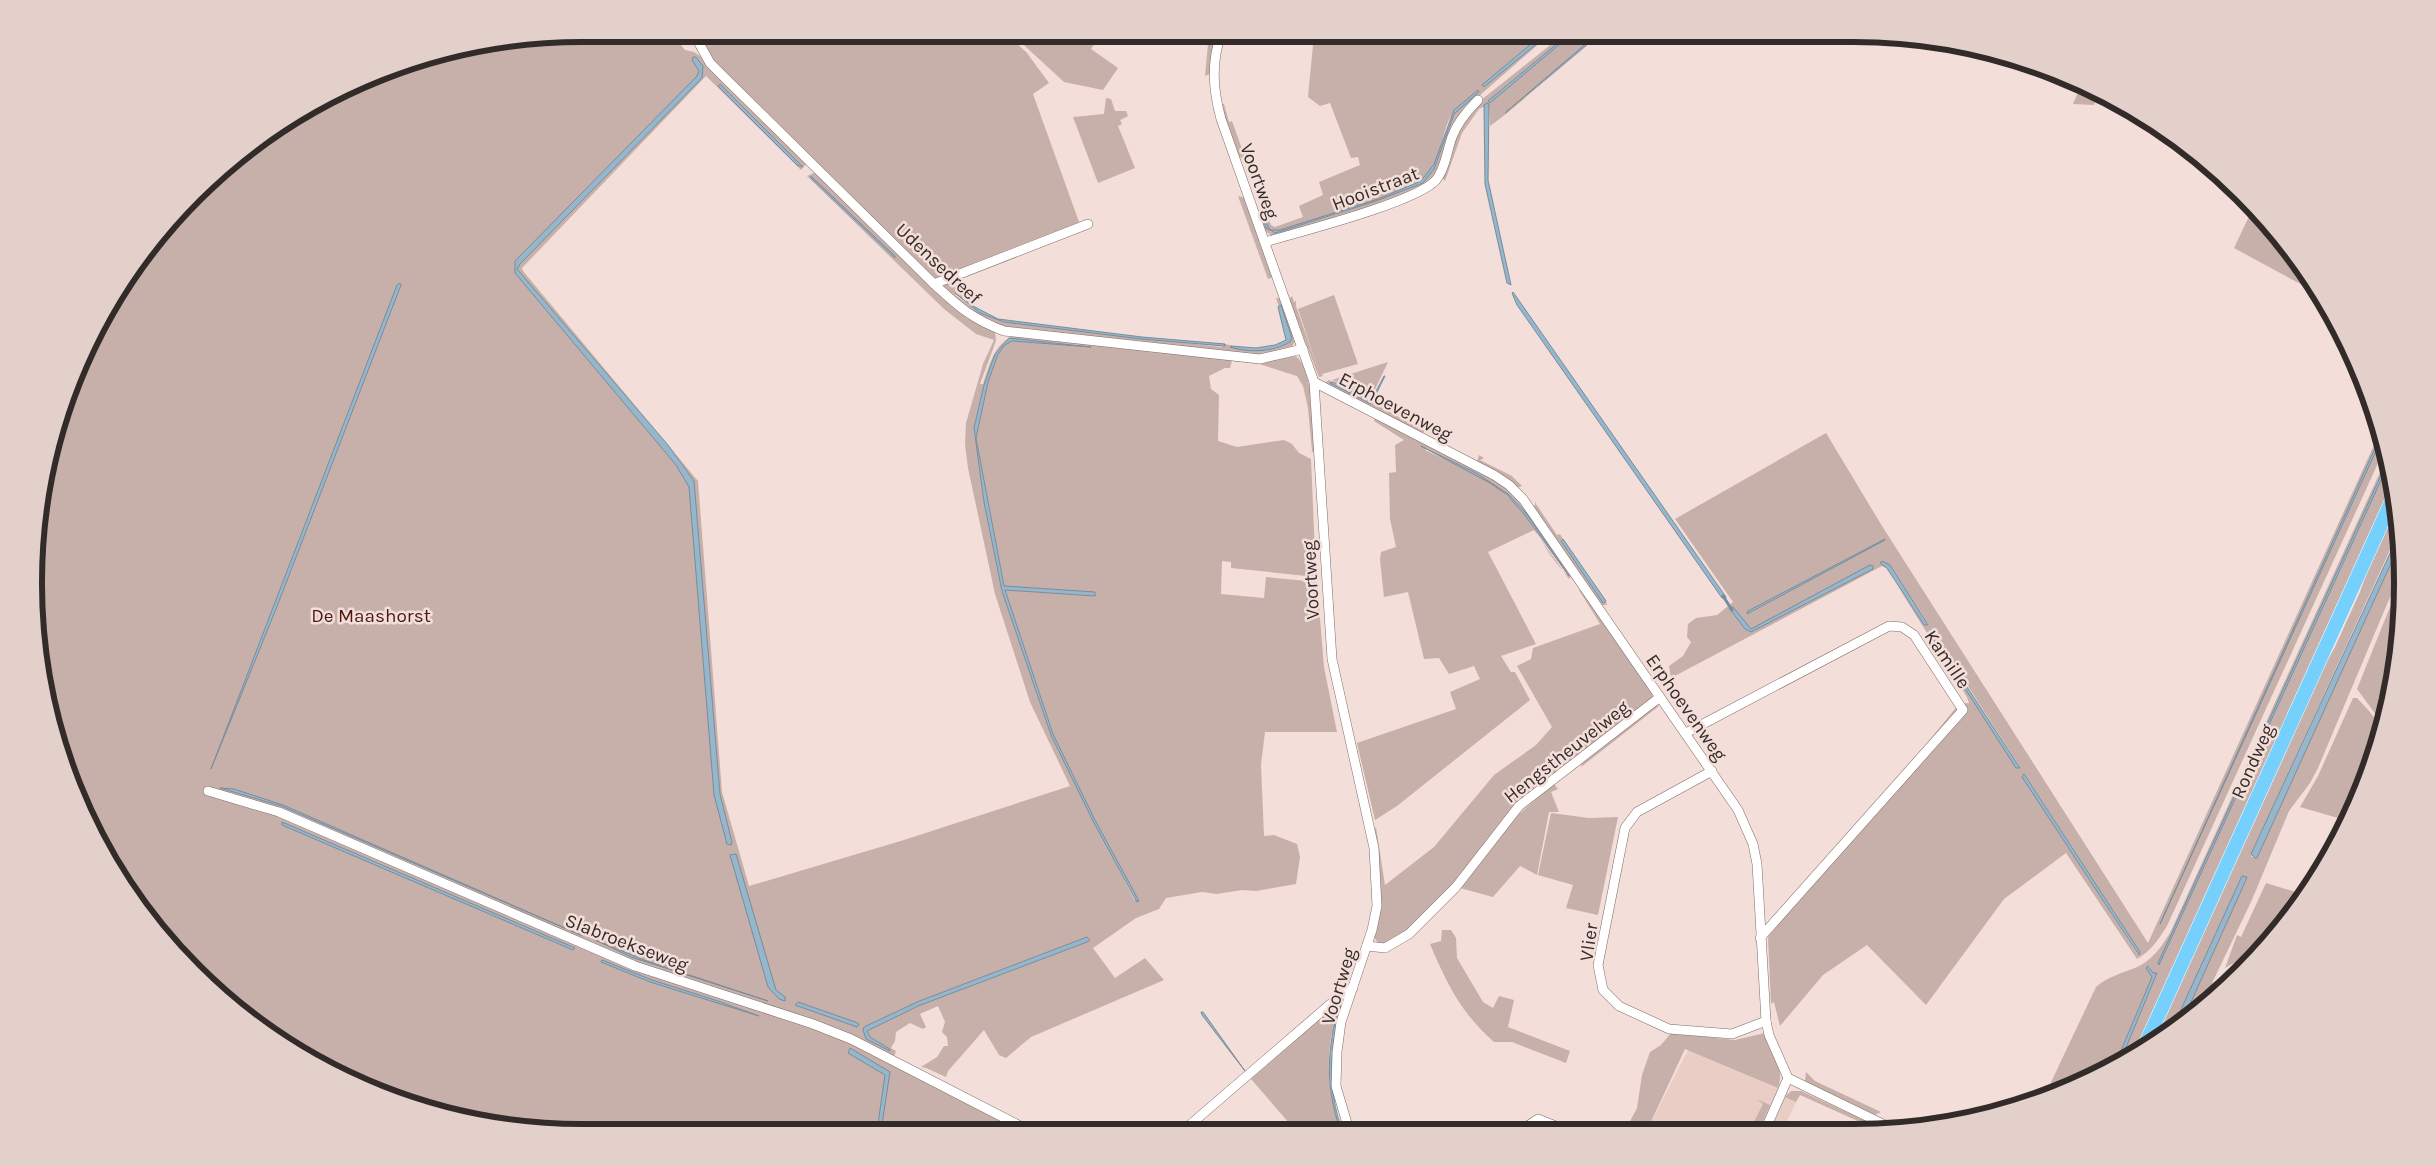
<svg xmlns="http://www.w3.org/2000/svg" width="2436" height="1166" font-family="Karla,sans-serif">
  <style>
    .built { fill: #eacec6 }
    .green { fill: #c8b0aa; fill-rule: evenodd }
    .water { fill: #96b6cc; stroke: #788c9b }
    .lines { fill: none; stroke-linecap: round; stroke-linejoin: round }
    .stream { stroke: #788c9b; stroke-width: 3 }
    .street-casing { stroke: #7e6d68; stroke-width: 10 }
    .primary-casing { stroke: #fff; stroke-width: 15 }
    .street { stroke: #fff; stroke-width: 9 }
    .primary { stroke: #75d0fd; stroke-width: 14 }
    .labels { text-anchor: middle; stroke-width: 5; stroke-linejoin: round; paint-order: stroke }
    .street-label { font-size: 19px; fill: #332b29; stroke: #f3ded9 }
    .park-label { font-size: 19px; fill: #4b1a0e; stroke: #f3ded9 }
    .rim { fill: none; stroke: #332b29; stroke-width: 6 }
  </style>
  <rect width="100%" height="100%" fill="#f3ded9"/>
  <polygon class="built" points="1690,1046 1798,1098 1784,1128 1648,1128"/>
  <g class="green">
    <path d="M583 34H690V43L681 45 685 50 694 52 703 58 807 163 801 170 706 76 522 268 523 271 698 481 722 792 749 886 904 840 1070 786 1030 702 995 594 968 468 965 444 966 423 983 364 994 340 976 334 944 309 807 176 816 172 966 318 995 331 996 341 980 384H983C990 363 994 345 1014 335L1261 362 1295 356C1311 362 1318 436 1314 452L1310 451H1312L1308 408 1303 386 1297 376 1259 364 1232 361 1230 368H1225L1209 376 1211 389 1219 395 1218 441 1237 447 1284 440 1292 444 1299 453 1311 459 1316 577 1231 568V562L1222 561 1221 594 1264 598 1266 577 1317 582 1324 667 1337 732H1265L1261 765 1264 836 1274 835 1297 844 1300 857 1296 884 1256 891 1242 890 1217 894 1202 892 1166 898 1159 909 1136 918 1093 948 1115 978 1145 958 1164 980 1031 1037 1006 1058 999 1055 984 1030 948 1071 946 1077 926 1068 921 1067 937 1057 944 1046H948L947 1037 942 1032 945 1022 938 1006 920 1014 926 1027 923 1029 910 1023 896 1032 895 1041 891 1048 896 1051 892 1063 1022 1131H881L884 1112 880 1131 583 1132 476 1122 373 1090 278 1040 195 972 147 917 91 826 63 759 38 655 34 583 44 476 75 373 107 308 170 221 248 147 309 107 406 63 476 44ZM720 84 803 167 797 165 718 86ZM1009 338 1090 346 1012 341 1005 345 998 354 988 382 976 438 1004 587 1095 596 1005 590 1053 734 1095 820 1138 900 1134 899 1130 891 1051 735 1002 591 984 502 974 428 984 385 995 354ZM583 346 668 445 694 481ZM709 664 720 794 728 827 717 792ZM1087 937 1090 940 1087 942 918 1006 867 1031 870 1037 891 1049 865 1037 864 1027 917 1002Z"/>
    <polygon points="697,34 1007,34 1027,53 1049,83 1033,94 1079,222 933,279 712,60"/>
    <polygon points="1012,34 1101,34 1091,49 1118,68 1103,90 1064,82"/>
    <polygon points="1213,34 1217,34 1210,74 1205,76 1208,44"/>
    <path d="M1317 34H1537V39L1483 85 1484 87 1538 39 1544 34H1550L1471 103 1440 167 1430 183 1377 205 1272 236 1264 230 1257 211 1264 209 1271 225 1275 227 1303 217 1299 206 1323 195 1319 182 1360 165 1358 157 1351 158 1330 103 1320 106 1308 97 1313 45 1317 44ZM1458 106C1454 116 1448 126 1445 136 1439 153 1436 170 1423 183L1328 217 1282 231 1271 232 1261 213 1270 230H1280C1308 222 1414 192 1429 173 1444 153 1441 124 1458 106Z"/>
    <polygon points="1564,34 1569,34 1488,101 1490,103 1572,34 1597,34 1506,113 1601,34 1506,114 1490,126 1489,104 1479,109 1462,133 1445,181 1441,176 1459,126 1480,101"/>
    <polygon points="2081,85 2108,100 2096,98 2094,105 2073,104"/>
    <polygon points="1106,98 1111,99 1115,111 1126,111 1128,116 1120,120 1122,124 1118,126 1135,168 1098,183 1073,117 1104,114"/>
    <polygon points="1220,104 1224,104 1229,122 1232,121 1246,160 1238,156"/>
    <polygon points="1238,196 1245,198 1274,277 1268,279"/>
    <polygon points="2253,208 2308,276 2306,287 2234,248"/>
    <path d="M949 280 963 298 956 293 955 295 980 313 1004 322 1222 347 1225 344C1244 348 1269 356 1290 342L1276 298 1282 299 1295 341 1292 347 1254 356 1013 329 982 320 943 290V284Z"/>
    <polygon points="1334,295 1358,364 1322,374 1323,376 1319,377 1289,299 1292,296 1294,302 1296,301 1296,306 1320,375 1298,309"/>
    <polygon points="1388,362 1370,400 1332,380"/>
    <polygon points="1329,380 1332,381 1330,383 1373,403 1422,430 1425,429 1422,428 1427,430 1421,434 1325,383"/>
    <path d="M1375 418 1488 476 1515 495 1572 575 1569 579 1534 530 1488 552 1536 644 1501 656 1511 672H1515L1530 700 1397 806 1375 820 1357 743 1456 709 1450 692 1480 679 1474 666 1449 674 1439 658 1424 659 1408 592 1384 597 1380 560 1381 552 1396 547 1390 519 1389 473 1396 472 1395 445 1404 440 1374 421ZM1427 448 1476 473 1508 494 1526 513 1569 576C1550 561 1539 533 1524 514 1499 481 1460 467 1425 450Z"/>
    <path d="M1826 433 1882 526 2148 943 2379 434 2380 437 2160 924 2381 440 2384 450 2167 926C2158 940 2151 951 2137 959L2066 853 2004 899 1926 1005 1867 945 1823 975 1780 1026 1774 1002 1771 1004 1768 937 1959 704 1969 703 1967 697 1887 569 1882 566 1671 678 1669 666 1683 656 1691 642 1687 637 1688 624 1696 618 1717 615 1733 602 1675 519ZM1890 565 1928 624 1924 625 1885 567ZM1935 635 2020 767 2018 769 1932 637ZM2023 775H2025L2140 952 2138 955Z"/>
    <polygon points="1479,455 1484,458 1480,460 1512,476 1522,486 1517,488 1477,462"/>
    <path d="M2386 459 2387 462 2159 965 2388 465 2393 486 2139 1047 2122 1057 2157 973 2153 974 2149 966 2146 968 2152 977 2117 1060 2063 1091 2045 1095 2096 987C2107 977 2122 973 2135 968 2152 961 2161 947 2170 933Z"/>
    <polygon points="1536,501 1536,504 1557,535 1560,534 1563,539 1561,541 1603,603 1606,601 1607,605 1601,605 1534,507"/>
    <path d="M2395 506 2401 571 2318 768 2310 783 2289 811 2251 902 2213 981 2209 997 2182 1022 2246 880 2247 877 2242 876 2173 1027 2154 1038 2315 682 2335 647 2360 592 2374 551ZM2390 550H2397L2257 858 2252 857 2251 854Z"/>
    <path d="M1579 590H1582L1653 691 1652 698 1538 787 1455 884 1405 934 1383 944 1378 943C1370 935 1377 924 1378 914 1383 886 1380 860 1373 832L1376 827 1385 885 1434 847 1494 775 1536 745 1552 727 1517 666 1531 659 1533 648 1600 624Z"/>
    <polygon points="2395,603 2400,604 2392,690 2382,723 2357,689 2390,607"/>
    <path d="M2353 698H2357C2364 706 2375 715 2378 726 2383 744 2355 803 2345 820L2300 807 2318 776Z"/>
    <polygon points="1653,705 1659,706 1581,767 1582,763"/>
    <polygon points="1554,784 1558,789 1551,792 1559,812 1549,812 1537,875 1520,866 1493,897 1460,888 1513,819"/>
    <polygon points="1551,813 1589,818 1618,817 1598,915 1566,908 1573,885 1538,875"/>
    <polygon points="2266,883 2302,894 2289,918 2244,962 2232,964 2225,968 2237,935 2241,937"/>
    <path d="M1442 930H1451L1456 938 1457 958 1483 1002 1493 1008 1499 996 1514 1000 1508 1027 1570 1051 1566 1063 1512 1042H1494C1461 1013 1447 984 1430 944L1441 941Z"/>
    <path d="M1339 1001C1341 1010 1333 1027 1331 1038 1326 1071 1330 1098 1340 1130H1295L1251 1079Z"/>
    <path d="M1671 1033 1735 1040 1765 1033C1772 1050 1785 1069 1778 1088L1685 1049 1648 1128 1626 1129 1637 1108 1642 1075 1650 1052 1661 1045Z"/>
    <polygon points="1806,1072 1815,1081 1881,1112 1875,1115 1812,1086 1805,1081"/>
    <polygon points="1791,1091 1801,1091 1868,1122 1869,1126 1800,1095 1796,1102 1785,1097"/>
    <polygon points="1756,1099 1770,1105 1760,1128 1751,1128 1763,1104"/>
  </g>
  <g class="water">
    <polygon points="1569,34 1572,34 1490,103 1488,101"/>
    <polygon points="1597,34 1600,34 1505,113"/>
    <polygon points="1537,39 1539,40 1539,42 1484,87 1482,85"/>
    <polygon points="693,57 696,57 703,66 702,78 520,264 517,269 668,445 694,481 720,794 732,842 731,845 727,844 714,795 689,487 676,465 515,273 515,261 697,76 699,71 692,60"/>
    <polygon points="720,84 803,167 797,165 718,86"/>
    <polygon points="1478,90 1479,92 1454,114 1434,169 1423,183 1376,201 1282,231 1275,233 1266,228 1261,212 1270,230 1280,230 1378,199 1421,181 1434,164 1454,110"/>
    <polygon points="1487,103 1489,104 1488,180 1511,285 1507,283 1485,184 1484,105"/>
    <polygon points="811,176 895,256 895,258 811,178"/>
    <polygon points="400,283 401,285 276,609 211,769 397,285"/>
    <polygon points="1513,292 1726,597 1726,598 1722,598 1517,305 1512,293"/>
    <polygon points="955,293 973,306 998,319 1142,337 1225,344 1225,346 1141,339 1004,322 980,313"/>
    <path d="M1281 305 1292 338 1290 342C1273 352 1249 353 1230 347L1231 346 1256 348 1275 345 1286 340 1278 307Z"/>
    <polygon points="1009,338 1091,347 1012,341 1005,345 998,354 988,382 976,438 1004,586 1095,592 1095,596 1005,590 1053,734 1095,820 1139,901 1137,902 1093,821 1051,735 1002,591 984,502 974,428 984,385 995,354"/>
    <polygon points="1384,376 1385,376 1371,404 1330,383 1333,382 1371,401"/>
    <polygon points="2380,437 2381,440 2160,924"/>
    <polygon points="1421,446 1476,473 1508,494 1526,513 1569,576 1524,514 1507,495 1490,483"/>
    <polygon points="2387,462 2388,465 2159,965 2158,963"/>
    <polygon points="2397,532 2397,550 2257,858 2255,858 2251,854 2392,549"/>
    <polygon points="1563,539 1606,601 1603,603 1561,541"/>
    <polygon points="1885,539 1885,540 1747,614 1748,611"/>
    <polygon points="1882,561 1890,565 1928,625 1924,625 1887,568 1880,563"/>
    <polygon points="1870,565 1873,566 1873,569 1751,632 1745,629 1729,608 1733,607 1751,629"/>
    <polygon points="1933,635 2020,768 2016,768 1932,637"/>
    <polygon points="2024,774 2140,952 2139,955 2022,777"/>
    <polygon points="220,788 234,789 283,805 583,936 281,806"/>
    <polygon points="282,822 575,948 573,950 282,825"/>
    <polygon points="736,854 776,990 785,997 785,1001 779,999 768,987 730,855"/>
    <polygon points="2242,876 2247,877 2246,880 2182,1022 2173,1027"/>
    <polygon points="1087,937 1090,940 1087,942 918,1006 867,1031 870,1037 890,1049 890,1051 866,1039 863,1030 864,1027 917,1002"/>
    <polygon points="593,939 644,960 768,1001 631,957"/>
    <polygon points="602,960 652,980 712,999 759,1016 650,982 601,962"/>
    <polygon points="2148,966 2153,973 2157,973 2122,1057 2117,1060 2152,977 2146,968"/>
    <polygon points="798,1002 858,1023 859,1025 857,1027 795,1005"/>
    <path d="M1339 1005H1341C1330 1048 1327 1088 1342 1130H1340C1325 1084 1327 1051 1339 1005Z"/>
    <polygon points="1201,1012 1203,1012 1245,1071 1202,1015"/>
    <polygon points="850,1048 890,1072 881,1131 877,1131 885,1075 848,1053"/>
  </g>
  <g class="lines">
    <polyline class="stream" points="1723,596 1732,610"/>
    <g class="street-casing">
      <g id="street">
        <path d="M694 34 710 63 722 75 934 284C959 307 972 319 1004 331L1260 359 1303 349"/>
        <path d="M1221 34C1211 63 1213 90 1221 119L1314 382 1332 659 1374 848 1377 906 1372 930 1341 1022 1337 1052 1336 1086 1349 1130"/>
        <path d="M1265 242C1299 232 1417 202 1436 180 1445 169 1447 151 1452 137 1457 123 1467 111 1478 100"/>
        <polyline points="934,284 1088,224"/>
        <polyline points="1314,382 1494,475 1509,485 1523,499 1738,810 1753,844 1757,864 1766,1021 1769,1035 1788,1078 1891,1128"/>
        <polyline points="1686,733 1889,626 1902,627 1914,635 1963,710 1760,938"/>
        <polyline points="1712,771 1637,812 1625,828 1598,965 1603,990 1619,1006 1669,1029 1732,1034 1766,1021"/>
        <polyline points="208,791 279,812 635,966 813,1024 851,1039 1030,1131"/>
        <polyline points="1367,946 1385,948 1409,934 1456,887 1519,806 1660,697"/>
        <polyline points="1766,1128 1788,1078"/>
        <polyline points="1523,1129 1538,1119 1563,1129"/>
        <polyline points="1184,1130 1342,994 1353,988"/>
      </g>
    </g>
    <g class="primary-casing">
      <polyline id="primary" points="2146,1043 2394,496"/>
    </g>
    <use href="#street" class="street"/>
    <use href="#primary" class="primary"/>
  </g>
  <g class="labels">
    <g class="street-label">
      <text transform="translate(1260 181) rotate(70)" y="7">Voortweg</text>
      <text transform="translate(1375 188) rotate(-21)" y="7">Hooistraat</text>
      <text transform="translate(939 263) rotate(43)" y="7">Udensedreef</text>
      <text transform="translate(1396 406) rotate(28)" y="7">Erphoevenweg</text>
      <text transform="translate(1310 580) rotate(-93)" y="7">Voortweg</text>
      <text transform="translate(1948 659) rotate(56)" y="7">Kamille</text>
      <text transform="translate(1687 707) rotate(55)" y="7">Erphoevenweg</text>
      <text transform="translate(1566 751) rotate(-38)" y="7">Hengstheuvelweg</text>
      <text transform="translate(2252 761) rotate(-66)" y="7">Rondweg</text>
      <text transform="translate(627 942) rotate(21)" y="7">Slabroekseweg</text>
      <text transform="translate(1588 942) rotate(-82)" y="7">Vlier</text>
      <text transform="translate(1338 986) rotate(-73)" y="7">Voortweg</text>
    </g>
    <g class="park-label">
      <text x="371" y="622">De Maashorst</text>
    </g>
  </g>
  <path d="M0 0H2436V1166H0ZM582 42H1854A540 540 0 0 1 2394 582V584A540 540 0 0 1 1854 1124H582A540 540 0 0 1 42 584V582A540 540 0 0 1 582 42Z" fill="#e4d0cb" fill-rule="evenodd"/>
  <path class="rim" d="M582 42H1854A540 540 0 0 1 2394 582V584A540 540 0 0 1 1854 1124H582A540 540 0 0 1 42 584V582A540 540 0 0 1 582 42Z"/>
</svg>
